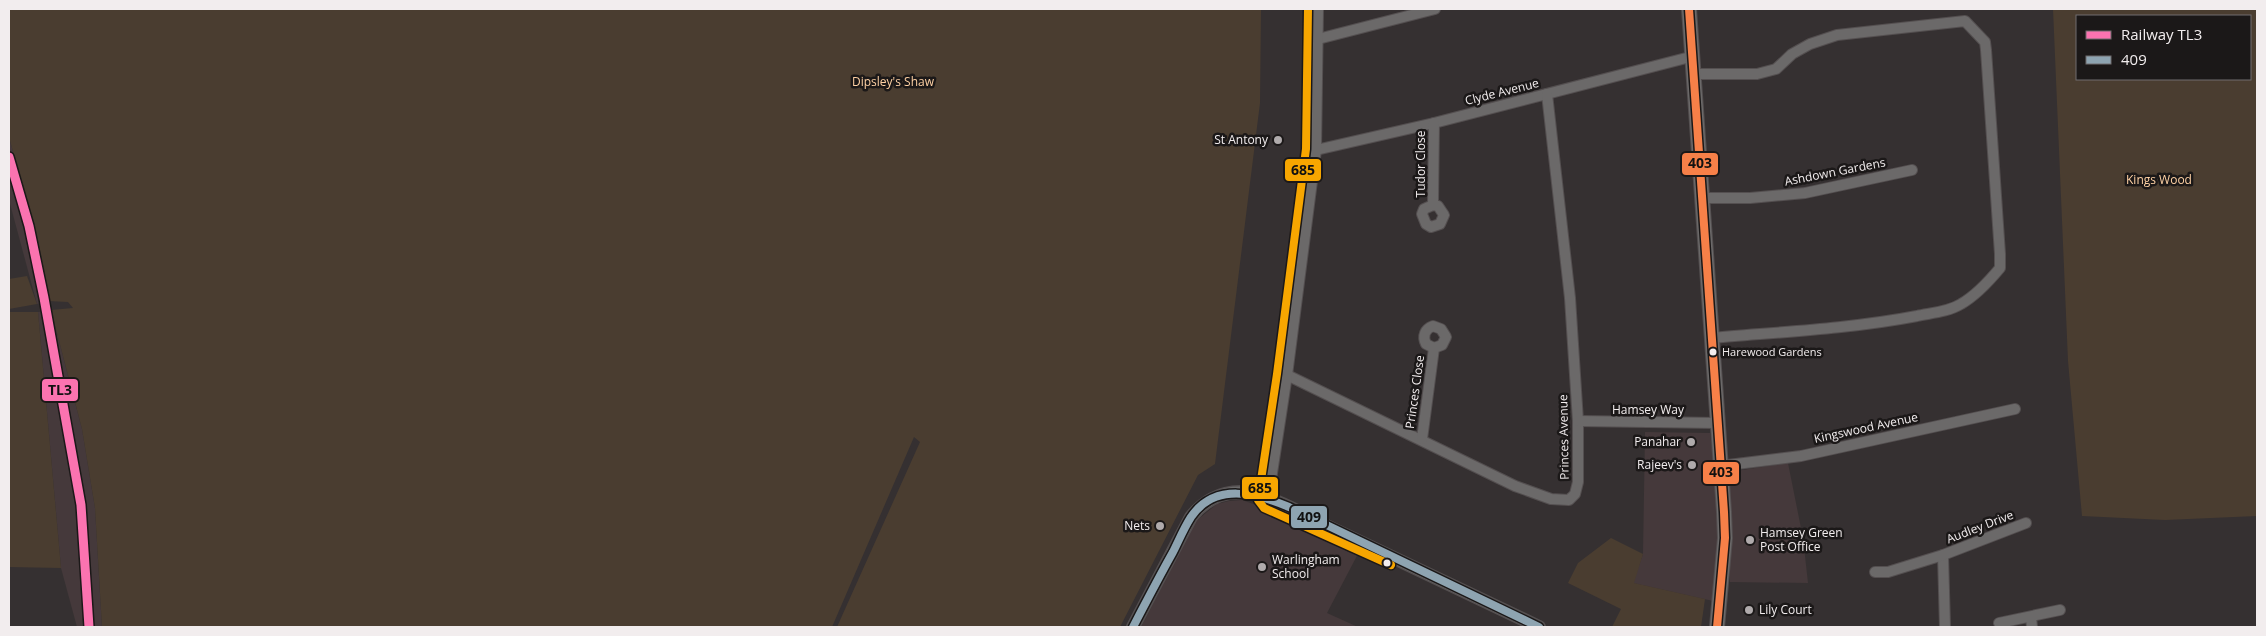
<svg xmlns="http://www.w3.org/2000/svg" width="2266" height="636" font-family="'Open Sans',sans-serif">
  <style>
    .built { fill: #45393b }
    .green { fill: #4a3d30; fill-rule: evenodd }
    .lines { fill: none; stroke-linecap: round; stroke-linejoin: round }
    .minor-casing { stroke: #544f50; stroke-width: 12 }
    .tertiary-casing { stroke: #544f50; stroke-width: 14 }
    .secondary-casing { stroke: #544f50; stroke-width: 16 }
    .minor { stroke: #6b6969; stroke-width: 10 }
    .tertiary { stroke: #6b6969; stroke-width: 11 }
    .secondary { stroke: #6b6969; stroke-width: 14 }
    .bus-1-casing { stroke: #1b1818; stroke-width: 11 }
    .bus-2-casing { stroke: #1b1818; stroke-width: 11 }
    .bus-3-casing { stroke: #1b1818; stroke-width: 11 }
    .bus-1 { stroke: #8ea4b1; stroke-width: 8 }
    .bus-2 { stroke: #f78048; stroke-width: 8 }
    .bus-3 { stroke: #f7a600; stroke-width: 8 }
    .rail-1-casing { stroke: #1b1818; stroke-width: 12 }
    .rail-1 { stroke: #fb73b0; stroke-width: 9 }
    .poi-dot { fill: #b0abac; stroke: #1b1818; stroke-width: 2 }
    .bus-dot { fill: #f2edee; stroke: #1b1818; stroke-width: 2 }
    .labels { text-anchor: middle; stroke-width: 5; stroke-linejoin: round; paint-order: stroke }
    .bus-label { font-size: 11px; fill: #f2edee; stroke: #1b1818; text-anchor: start }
    .park-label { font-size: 12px; fill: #fed1a4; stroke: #1b1818 }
    .street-label { font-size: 12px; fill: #f2edee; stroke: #1b1818 }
    .poi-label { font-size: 12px; fill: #f2edee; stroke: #1b1818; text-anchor: end }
    .line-badge { stroke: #1b1818; stroke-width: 2 }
    .pale-badge-label { font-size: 14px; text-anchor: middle; font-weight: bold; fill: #111 }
  </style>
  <rect width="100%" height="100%" fill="#353031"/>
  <g class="built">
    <polygon points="9,137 33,224 48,301 37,304 9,200"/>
    <polygon points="51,310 82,429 95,508 102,627 77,627 61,568 38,312"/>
    <polygon points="1645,432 1710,433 1719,507 1719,562 1713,601 1633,583 1643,554"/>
    <polygon points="1788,463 1803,538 1808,583 1730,582 1729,472"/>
    <polygon points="1242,500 1265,508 1337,539 1337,546 1349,552 1353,547 1360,550 1327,613 1358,627 1141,627 1196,521 1217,504 1229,501"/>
  </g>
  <g class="green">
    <polygon points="9,9 1261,9 1260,103 1215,464 1198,475 1120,627 837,627 920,442 914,437 832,627 102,627 95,508 82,429 51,310 73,308 68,302 48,301 33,224 9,137"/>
    <path d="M2053 9H2257V516L2165 520 2082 516 2068 361ZM2077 16H2250V79H2077Z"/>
    <polygon points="27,276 37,304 9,309 9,279"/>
    <polygon points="9,312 38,312 61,568 9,567"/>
    <polygon points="1611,538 1643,554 1634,583 1705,599 1701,627 1612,627 1621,609 1568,583 1578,563"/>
  </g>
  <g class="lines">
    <g class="minor-casing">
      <g id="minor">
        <polyline points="1318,39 1435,9"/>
        <path d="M1695 74H1757L1776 69 1792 54 1810 44 1837 35 1965 21 1985 42 1986 50 2000 254V268C1990 280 1975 296 1961 304 1948 312 1931 313 1917 316 1849 329 1779 332 1711 338"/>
        <polyline points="1316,150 1434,123 1694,56"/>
        <polyline points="1703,198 1750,198 1805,193 1912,170"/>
        <polyline points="1433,205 1438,206 1444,215 1440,224 1431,227 1426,224 1422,214 1424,209 1433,205 1434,123"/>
        <polyline points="1287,375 1515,486 1551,499 1569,500 1575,494 1578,482 1578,421 1570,298 1547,94"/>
        <polyline points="1578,421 1717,423"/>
        <path d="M1422 439 1434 348 1442 345 1446 337 1441 329 1433 326C1425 329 1422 336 1426 344L1434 348"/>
        <polyline points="1720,466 1801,456 2015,409"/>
        <polyline points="1268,499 1287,375 1316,150 1318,9"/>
        <polyline points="1943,555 1945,627"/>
        <polyline points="1875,572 1888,572 1943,555 2026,523"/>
        <polyline points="2031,617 2032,627"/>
        <polyline points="1999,623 2060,610"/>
      </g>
    </g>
    <g class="tertiary-casing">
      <path id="tertiary" d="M1133 627 1191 517C1203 502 1220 492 1240 492 1269 493 1309 518 1335 530 1403 562 1471 594 1539 627"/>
    </g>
    <g class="secondary-casing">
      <polyline id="secondary" points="1689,9 1724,512 1725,538 1717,627"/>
    </g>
    <use href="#minor" class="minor"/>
    <use href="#tertiary" class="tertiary"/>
    <use href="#secondary" class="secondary"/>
    <g class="bus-1-casing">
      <path id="bus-1" d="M1133 627C1146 602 1159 577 1173 552 1179 540 1184 528 1191 517 1215 482 1256 493 1289 507L1539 627"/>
    </g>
    <g class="bus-2-casing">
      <polyline id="bus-2" points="1689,9 1724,512 1725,538 1717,627"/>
    </g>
    <g class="bus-3-casing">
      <polyline id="bus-3" points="1308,9 1306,149 1277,374 1258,500 1264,508 1391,565"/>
    </g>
    <use href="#bus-1" class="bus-1"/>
    <use href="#bus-2" class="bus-2"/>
    <use href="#bus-3" class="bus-3"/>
    <g class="rail-1-casing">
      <polyline id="rail-1" points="9,157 29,226 44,298 81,505 89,627"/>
    </g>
    <use href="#rail-1" class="rail-1"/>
  </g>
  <g class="poi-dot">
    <circle cx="1278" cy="140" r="5"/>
    <circle cx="1691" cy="442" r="5"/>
    <circle cx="1692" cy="465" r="5"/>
    <circle cx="1160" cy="526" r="5"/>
    <circle cx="1750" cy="540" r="5"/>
    <circle cx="1262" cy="567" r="5"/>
    <circle cx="1749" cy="610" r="5"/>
  </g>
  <g class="bus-dot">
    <circle cx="1713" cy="352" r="4.5"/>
    <circle cx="1387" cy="563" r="4.5"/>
  </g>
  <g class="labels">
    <g class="bus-label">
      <text x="1722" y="356">Harewood Gardens</text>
    </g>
    <g class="park-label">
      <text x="893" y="86">Dipsley's Shaw</text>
      <text x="2159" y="184">Kings Wood</text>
    </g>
    <g class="street-label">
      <text transform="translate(1502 92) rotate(-14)" y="4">Clyde Avenue</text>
      <text transform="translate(1421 164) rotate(-90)" y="4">Tudor Close</text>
      <text transform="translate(1835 172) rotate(-11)" y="4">Ashdown Gardens</text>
      <text transform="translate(1415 392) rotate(-82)" y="4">Princes Close</text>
      <text x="1648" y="414">Hamsey Way</text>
      <text transform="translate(1866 428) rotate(-12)" y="4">Kingswood Avenue</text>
      <text transform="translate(1564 437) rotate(-91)" y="4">Princes Avenue</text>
      <text transform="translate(1980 527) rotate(-21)" y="4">Audley Drive</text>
    </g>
    <g class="poi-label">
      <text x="1268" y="144">St Antony</text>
      <text x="1681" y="446">Panahar</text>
      <text x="1682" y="469">Rajeev's</text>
      <text x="1150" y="530">Nets</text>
      <text x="1760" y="537" text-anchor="start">Hamsey Green<tspan x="1760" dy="14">Post Office</tspan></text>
      <text x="1272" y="564" text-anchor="start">Warlingham<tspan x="1272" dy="14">School</tspan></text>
      <text x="1759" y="614" text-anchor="start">Lily Court</text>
    </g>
  </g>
  <g class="line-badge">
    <rect x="1681" y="152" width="38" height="24" rx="5" fill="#f78048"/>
    <rect x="1284" y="158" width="38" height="24" rx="5" fill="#f7a600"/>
    <rect x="41" y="378" width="38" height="24" rx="5" fill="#fb73b0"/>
    <rect x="1702" y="461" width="38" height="24" rx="5" fill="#f78048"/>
    <rect x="1241" y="476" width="38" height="24" rx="5" fill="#f7a600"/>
    <rect x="1290" y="505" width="38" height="24" rx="5" fill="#8ea4b1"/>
  </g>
  <g class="pale-badge-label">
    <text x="1700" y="168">403</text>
    <text x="1303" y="175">685</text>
    <text x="60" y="395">TL3</text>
    <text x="1721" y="477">403</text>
    <text x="1260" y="493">685</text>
    <text x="1309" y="522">409</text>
  </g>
  <rect width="2266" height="636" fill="none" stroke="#f2edee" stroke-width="20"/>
  <rect x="2076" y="15" width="175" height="65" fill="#1b1818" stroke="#716d6e"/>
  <rect x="2086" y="31" width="25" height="8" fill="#fb73b0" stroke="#716d6e"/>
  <text x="2121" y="40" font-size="15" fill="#f2edee">Railway TL3</text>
  <rect x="2086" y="56" width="25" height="8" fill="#8ea4b1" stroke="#716d6e"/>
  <text x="2121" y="65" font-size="15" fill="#f2edee">409</text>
</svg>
